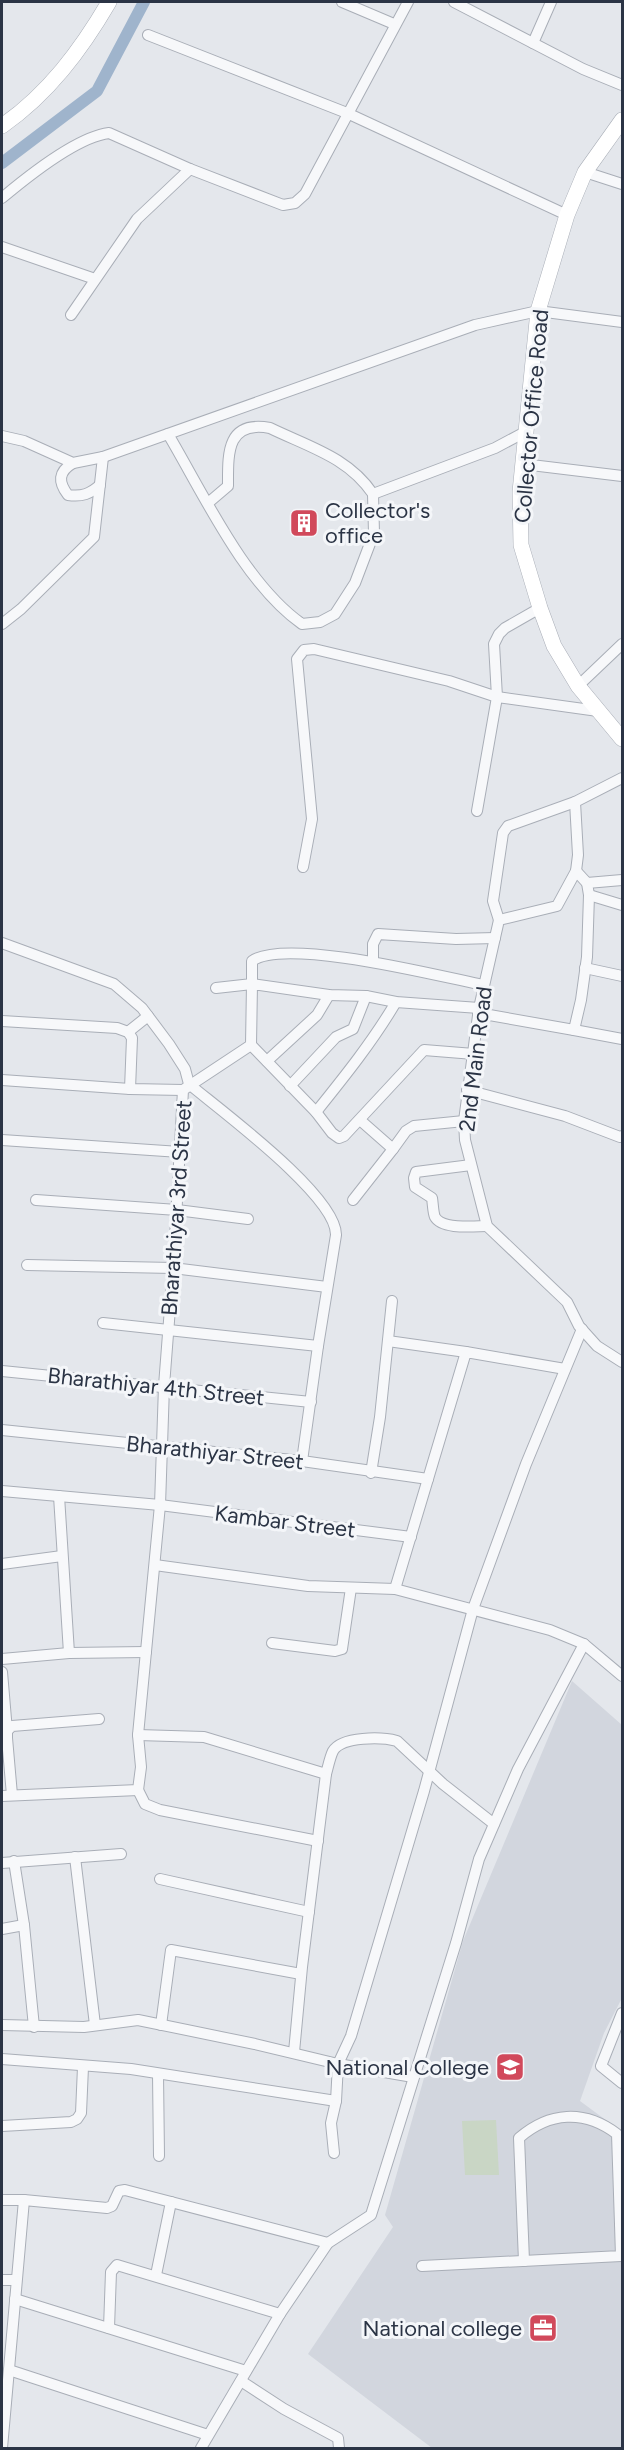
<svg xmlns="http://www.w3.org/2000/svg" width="624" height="2450" font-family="Figtree,sans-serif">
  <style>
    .built { fill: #d2d6de }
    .green { fill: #c9d6c5 }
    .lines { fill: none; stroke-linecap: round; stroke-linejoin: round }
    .canal { stroke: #9fb4cc; stroke-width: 12 }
    .street-casing { stroke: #a9aeb7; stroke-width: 12 }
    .secondary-casing { stroke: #a9aeb7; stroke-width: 16 }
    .street { stroke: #f7f8fa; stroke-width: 10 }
    .secondary { stroke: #fff; stroke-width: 15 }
    .labels { text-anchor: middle; stroke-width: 6; stroke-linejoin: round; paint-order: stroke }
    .street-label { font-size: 22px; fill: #2b3445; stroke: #f4f6f9 }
    .poi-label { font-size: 22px; fill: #2b3445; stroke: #f4f6f9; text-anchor: end }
  </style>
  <rect width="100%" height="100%" fill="#e4e7ec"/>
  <polygon class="built" points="572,1681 622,1725 622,1998 604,2033 580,2101 622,2132 622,2448 432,2448 308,2354 393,2227 385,2215 463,1941"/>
  <polygon class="green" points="496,2120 499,2175 465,2175 462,2121"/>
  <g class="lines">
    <polyline class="canal" points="2,163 97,91 144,2"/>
    <g class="street-casing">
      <g id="street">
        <polyline points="342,2 394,24"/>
        <polyline points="454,2 583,69 622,85"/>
        <polyline points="148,35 347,113 567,215"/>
        <polyline points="533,43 551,2"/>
        <polyline points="585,172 622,184"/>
        <path d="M2 198C27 177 77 137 109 133L190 169 283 205 295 203 305 194 408 2"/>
        <polyline points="2,247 95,279"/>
        <polyline points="71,315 137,219 190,169"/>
        <path d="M168 434C204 495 245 584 302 624L320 622 335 614 355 583 374 533 373 494 495 448 527 431"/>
        <polyline points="2,436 24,441 73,463 103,457 475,325 538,311 622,322"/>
        <path d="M73 463C58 472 58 482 68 495 82 497 90 494 100 485"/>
        <polyline points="523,464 622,476"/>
        <path d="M208 503 228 486C228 454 226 420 270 428 309 447 348 457 373 494"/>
        <polyline points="2,624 21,609 94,537 103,457"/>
        <polyline points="578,686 622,644"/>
        <polyline points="622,778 575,802 578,855 576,871 557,906 499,920 479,1008 464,1121 465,1140 487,1226 567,1302 579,1326 597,1346 622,1362"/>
        <polyline points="477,811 497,697 494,644 499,634 505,628 540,608"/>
        <polyline points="303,867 312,819 297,659 304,650 314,649 449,681 497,697 598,711"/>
        <polyline points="587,883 622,880"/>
        <polyline points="589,895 622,905"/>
        <polyline points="499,920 493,901 503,833 508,826 575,802"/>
        <path d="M2 943 114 984 142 1008 169 1044 185 1069 189 1084C220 1110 337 1196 336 1235L318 1346 302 1461"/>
        <polyline points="373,962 373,944 378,934 456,939 495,938"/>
        <polyline points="585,968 622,976"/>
        <path d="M216 988 252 984V961C285 937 439 976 483 985"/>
        <polyline points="478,1013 574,1030 581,1000 587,957 589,895 587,883 576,871"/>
        <polyline points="2,1021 117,1028 128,1032 132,1038 130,1089 183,1090"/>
        <polyline points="574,1030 622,1039"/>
        <polyline points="128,1032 148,1016"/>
        <polyline points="251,1045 316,1112 332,1133 339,1138 344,1136 424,1050 474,1054"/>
        <polyline points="267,1061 317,1015 329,995"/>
        <polyline points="2,1080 130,1089"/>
        <polyline points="290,1086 336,1037 353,1029 366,996"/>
        <polyline points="467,1090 565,1116 620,1137 622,1136"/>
        <path d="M316 1112C345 1076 373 1041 396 1002"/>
        <polyline points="2,1140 180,1152"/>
        <polyline points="393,1149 406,1131 414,1126 464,1121"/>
        <path d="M471 1165 416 1172 414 1178 415 1187 432 1198C433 1204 433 1213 435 1217 442 1230 475 1226 487 1226"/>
        <polyline points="36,1200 177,1210 248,1219"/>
        <polyline points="353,1200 393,1149 360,1120"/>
        <polyline points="27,1265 173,1268 327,1287"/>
        <polyline points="103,1323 318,1346"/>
        <polyline points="388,1341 466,1352"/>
        <polyline points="2,1371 311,1402"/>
        <polyline points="2,1430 302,1461 428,1479"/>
        <polyline points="371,1473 380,1417 392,1301"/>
        <polyline points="2,1491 160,1505 411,1537"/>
        <polyline points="59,1496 69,1653"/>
        <polyline points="2,1564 62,1556"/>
        <polyline points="155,1565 308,1586 395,1589 550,1630 584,1644 622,1676"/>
        <polyline points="395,1589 466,1352 565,1369"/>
        <polyline points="272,1643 335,1651 342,1649 351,1588"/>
        <polyline points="2,1659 69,1653 146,1652"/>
        <polyline points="2,1672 7,1731"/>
        <path d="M138 1735 204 1737 326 1774C328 1767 330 1757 333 1751 342 1736 382 1737 397 1741L443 1784 494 1824"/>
        <polyline points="138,1790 145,1804 160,1810 318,1841"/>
        <polyline points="12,1795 7,1738 7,1731 12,1726 99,1719"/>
        <polyline points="2,1796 138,1790 141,1767 138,1735 160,1505 164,1386 174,1256 183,1090 251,1045 252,984 329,995 366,996 396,1002 479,1008"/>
        <polyline points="75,1857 95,2025"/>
        <polyline points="14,1861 24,1925"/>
        <polyline points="2,1863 121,1854"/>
        <polyline points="160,1879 309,1912"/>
        <polyline points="2,1929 24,1925 34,2027"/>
        <polyline points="622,2013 601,2066 622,2083"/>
        <polyline points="2,2025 84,2027 138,2020 255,2044 338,2064 413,2077"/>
        <polyline points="161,2025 171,1950 301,1974"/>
        <polyline points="294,2052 302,1967 326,1774"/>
        <polyline points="2,2059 131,2069 336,2101"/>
        <polyline points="158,2074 159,2156"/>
        <polyline points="2,2126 71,2122 77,2119 81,2113 83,2067"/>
        <polyline points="334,2153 331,2123 336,2101 338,2064 351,2036 424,1791 473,1609 526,1464 582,1329"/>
        <polyline points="2,2200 24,2200"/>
        <path d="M524 2261 519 2138C549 2112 584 2109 617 2134L620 2224"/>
        <polyline points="422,2266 621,2256 620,2224 622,2224"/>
        <polyline points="156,2275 171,2202"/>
        <polyline points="2,2280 16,2280"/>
        <polyline points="15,2299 246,2371"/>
        <polyline points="109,2328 111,2272 117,2265 280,2314"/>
        <polyline points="9,2370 208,2435"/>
        <polyline points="241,2381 284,2409 338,2438 339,2448"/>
        <polyline points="2,2448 24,2200 107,2208 112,2206 119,2191 125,2190 328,2243"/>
        <polyline points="201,2448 280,2314 328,2243 371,2215 456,1943 479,1859 518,1769 584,1644"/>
      </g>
    </g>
    <g class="secondary-casing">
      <g id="secondary">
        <polyline points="622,120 585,172 567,215 538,311 520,492 521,545 540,608 554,646 578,686 622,739"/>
        <path d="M2 126C48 94 81 50 109 2"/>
      </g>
    </g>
    <use href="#street" class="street"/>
    <use href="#secondary" class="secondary"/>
  </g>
  <defs>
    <g id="building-square" transform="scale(1.5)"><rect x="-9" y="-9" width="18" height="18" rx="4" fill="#d1495b" stroke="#f4f6f9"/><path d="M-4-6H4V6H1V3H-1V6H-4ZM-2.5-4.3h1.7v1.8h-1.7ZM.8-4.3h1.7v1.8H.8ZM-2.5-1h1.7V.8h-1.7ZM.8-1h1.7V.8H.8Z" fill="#fff"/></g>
    <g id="university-square" transform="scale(1.5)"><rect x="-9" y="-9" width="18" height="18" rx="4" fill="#d1495b" stroke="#f4f6f9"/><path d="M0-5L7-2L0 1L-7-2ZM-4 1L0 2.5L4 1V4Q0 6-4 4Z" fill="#fff"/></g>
    <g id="office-square" transform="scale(1.5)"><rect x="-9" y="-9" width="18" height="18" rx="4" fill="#d1495b" stroke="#f4f6f9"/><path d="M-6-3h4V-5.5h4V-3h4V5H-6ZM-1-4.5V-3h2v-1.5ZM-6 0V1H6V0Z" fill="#fff"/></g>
  </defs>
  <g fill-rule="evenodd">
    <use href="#building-square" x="304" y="523"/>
    <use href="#university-square" x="510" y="2067"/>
    <use href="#office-square" x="543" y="2328"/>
  </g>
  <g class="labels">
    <g class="street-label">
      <text transform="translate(531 416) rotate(-85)" y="8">Collector Office Road</text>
      <text transform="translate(475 1059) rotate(-83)" y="8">2nd Main Road</text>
      <text transform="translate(176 1208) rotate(-86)" y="8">Bharathiyar 3rd Street</text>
      <text transform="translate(156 1386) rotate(6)" y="8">Bharathiyar 4th Street</text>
      <text transform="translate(215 1452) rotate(6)" y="8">Bharathiyar Street</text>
      <text transform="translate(285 1521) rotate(7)" y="8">Kambar Street</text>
    </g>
    <g class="poi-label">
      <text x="325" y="518" text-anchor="start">Collector's<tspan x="325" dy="25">office</tspan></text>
      <text x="489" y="2075">National College</text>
      <text x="522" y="2336">National college</text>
    </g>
  </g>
  <rect width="624" height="2450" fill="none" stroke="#2b3445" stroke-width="6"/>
</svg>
